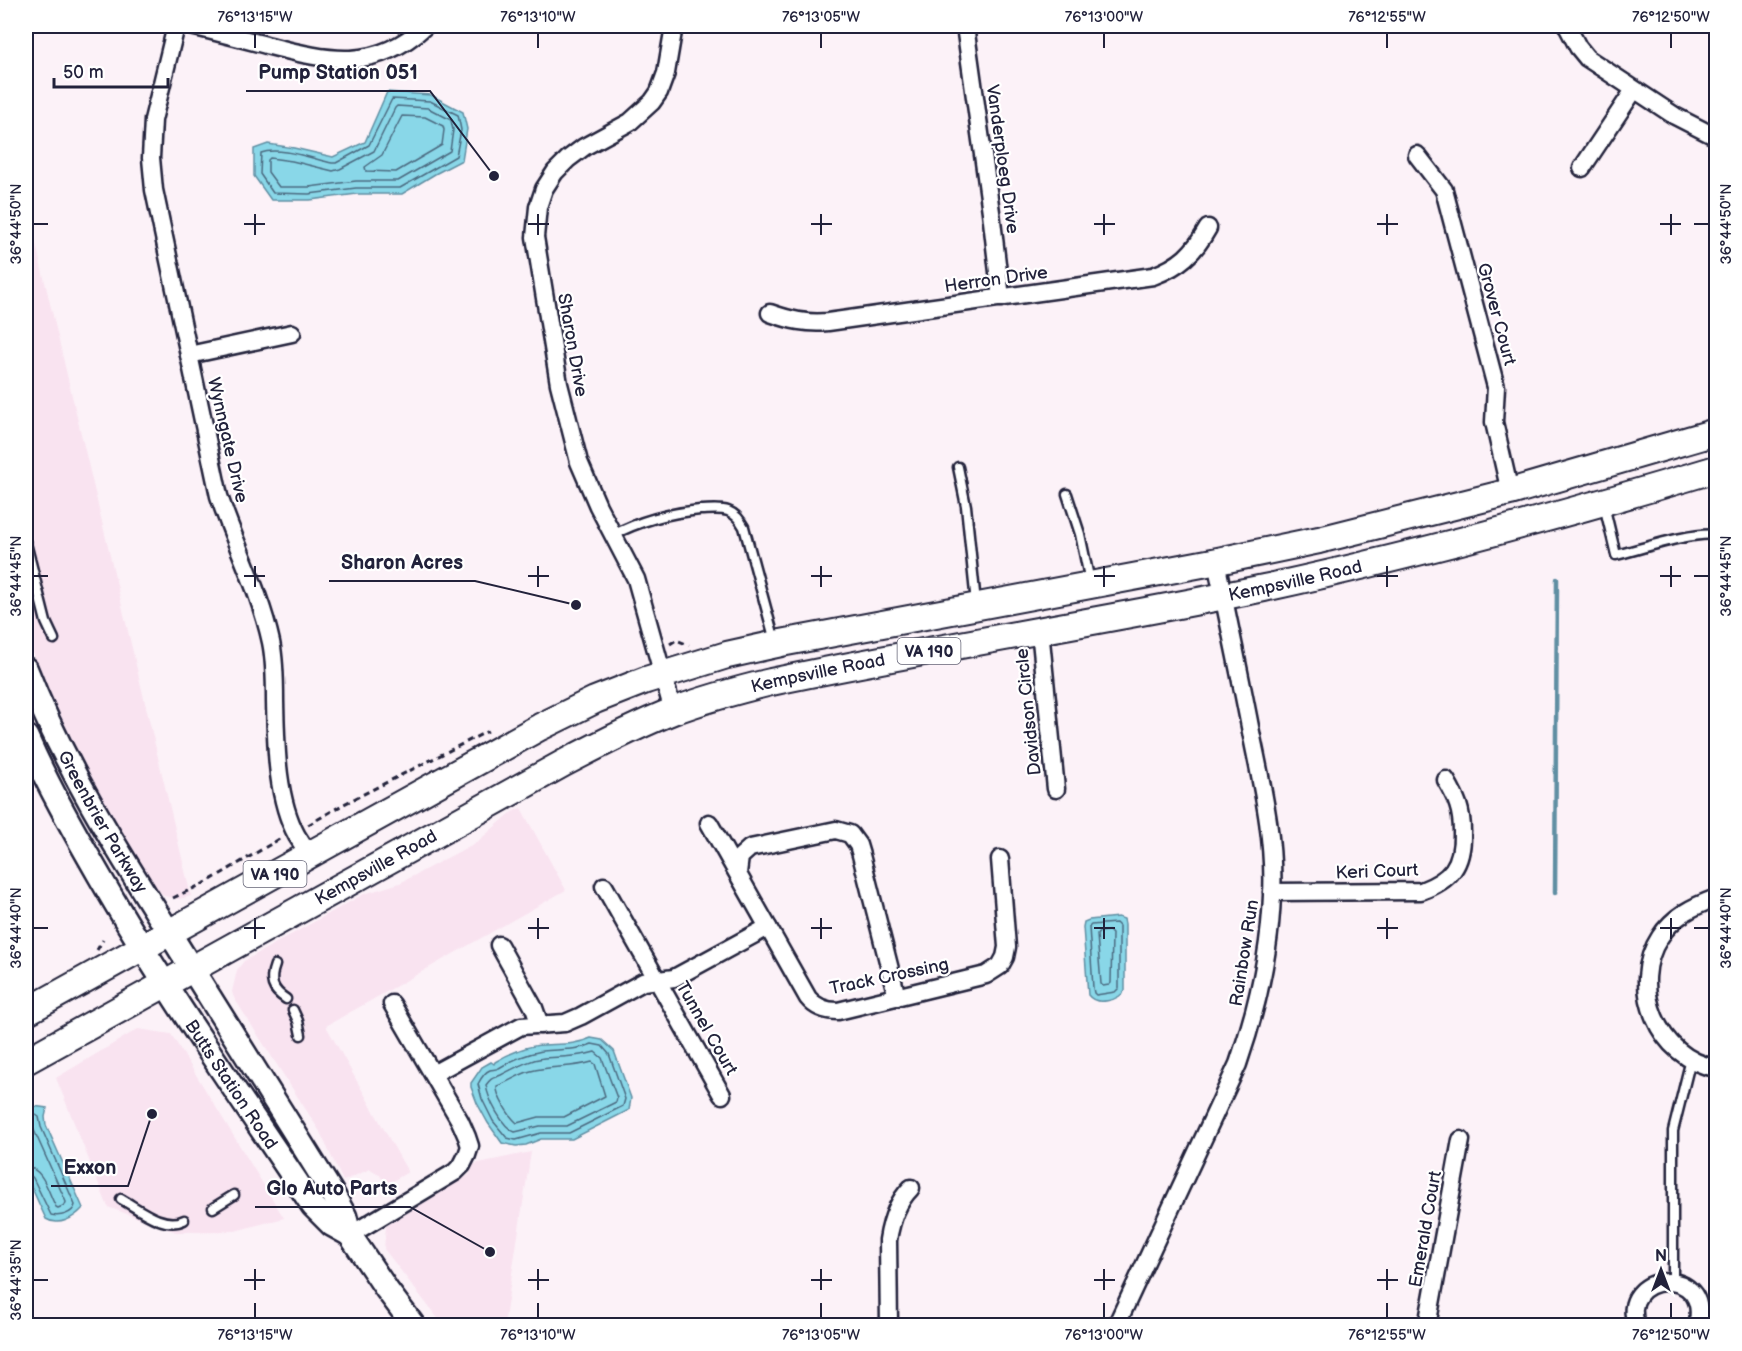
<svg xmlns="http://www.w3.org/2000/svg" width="1742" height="1351" font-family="'Balsamiq Sans',sans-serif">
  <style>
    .built { fill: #f9e3f0 }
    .water { fill: #89d7e8; stroke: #608fa3; stroke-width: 1.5 }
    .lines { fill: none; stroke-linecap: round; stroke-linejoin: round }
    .shore { stroke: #4b6a80; stroke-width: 1.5 }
    .stream { stroke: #608fa3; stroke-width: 4.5 }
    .lane-casing { stroke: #22223b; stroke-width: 13 }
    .street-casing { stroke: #22223b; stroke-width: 21 }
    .secondary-casing { stroke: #22223b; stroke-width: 27 }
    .primary-casing { stroke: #22223b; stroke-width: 30 }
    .path { stroke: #22223b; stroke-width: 3; stroke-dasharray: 6 4.5; stroke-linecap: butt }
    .lane { stroke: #fff; stroke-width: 8 }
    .street { stroke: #fff; stroke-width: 16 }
    .secondary { stroke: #fff; stroke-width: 22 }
    .primary { stroke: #fff; stroke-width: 26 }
    .ticks { fill: none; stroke: #22223b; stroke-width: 2 }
    .labels { text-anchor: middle; stroke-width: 4.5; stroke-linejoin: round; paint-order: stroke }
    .shield { fill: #fff; stroke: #646476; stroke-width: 1.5 }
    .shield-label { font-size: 16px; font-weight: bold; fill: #22223b }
    .street-label { font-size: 18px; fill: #22223b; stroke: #fff }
    .leader { fill: none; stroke: #22223b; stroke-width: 2 }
    .callout-dot { fill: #22223b; stroke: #fff; stroke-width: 2 }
    .callout-label { font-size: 20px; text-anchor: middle; font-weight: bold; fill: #22223b; stroke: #fff; stroke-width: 4.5; stroke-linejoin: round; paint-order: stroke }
    .neatline { fill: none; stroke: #22223b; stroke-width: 2 }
    .ticks-label { font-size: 15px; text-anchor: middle; fill: #22223b }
  </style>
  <rect width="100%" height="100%" fill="#fcf2f8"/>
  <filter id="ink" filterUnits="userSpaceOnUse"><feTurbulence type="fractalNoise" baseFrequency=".0167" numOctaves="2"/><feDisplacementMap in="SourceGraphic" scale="12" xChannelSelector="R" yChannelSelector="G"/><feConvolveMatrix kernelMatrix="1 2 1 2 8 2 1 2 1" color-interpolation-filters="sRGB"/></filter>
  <g filter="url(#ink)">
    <g class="built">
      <polygon points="26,210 29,215 191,896 179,899 164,896 154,886 64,732 42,681 26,634"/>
      <polygon points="521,808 566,890 326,1026 408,1172 386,1185 379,1174 370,1169 343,1181 319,1130 234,998 232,992 237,970 244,961 364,894 400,883 477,842 512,812"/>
      <polygon points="138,1029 171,1034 284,1218 235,1231 176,1232 108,1207 56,1078"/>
      <polygon points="531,1152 504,1325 443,1325 384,1249 386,1226 469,1175 474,1164"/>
    </g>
    <g class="water">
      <polygon points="387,92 431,95 463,112 467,129 462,160 435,174 402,194 357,194 310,200 271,200 254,176 254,149 268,144 294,148 333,157 365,142"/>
      <path d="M1118 917 1124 919 1125 924V990C1119 1001 1096 1006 1088 995L1083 927 1084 922 1089 920Z"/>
      <path d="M591 1038 602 1040 614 1051 631 1098 629 1110 572 1139H541L526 1145 516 1146 502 1143 488 1123 477 1103 471 1087V1083L482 1067 491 1062 494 1064 495 1062C508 1054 528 1045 544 1045 560 1044 576 1045 591 1038Z"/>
      <path d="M33 1106 47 1108 45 1117 46 1125 83 1208C74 1218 59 1227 46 1219L26 1175V1114L30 1112Z"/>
    </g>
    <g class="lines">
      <g class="shore">
        <path d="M392 99 430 101 458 115 461 130 456 156 400 188H356L309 194 273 193 260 174 261 153C279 146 313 159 332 163H336L369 145Z"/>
        <polygon points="397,106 428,108 451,120 453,130 450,151 398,181 356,181 309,187 279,187 268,172 268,160 270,158 292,161 333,171 340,169 374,151 395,108"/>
        <polygon points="402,116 425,117 443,126 444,130 442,145 396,172 366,171 365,167 382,155"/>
        <polygon points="1116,923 1119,926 1119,988 1115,992 1096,995 1094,993 1093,988 1089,927 1091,925"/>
        <polygon points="1109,931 1112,934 1111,983 1109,985 1103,986 1101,984 1097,935 1099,932"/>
        <path d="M592 1044 602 1046 609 1054 625 1099 623 1106 569 1133H541L516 1140 507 1138 493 1121 482 1099 478 1084C480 1080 485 1072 490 1070 493 1069 496 1070 499 1068 512 1060 526 1054 542 1051 559 1049 576 1051 592 1044Z"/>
        <path d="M595 1052 602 1058 617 1098 616 1102 567 1126H540L515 1132C502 1127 488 1099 486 1085 492 1077 492 1079 501 1075 515 1068 528 1060 544 1058 562 1057 578 1057 595 1052Z"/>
        <path d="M592 1062 595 1064 605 1096 564 1117H539L517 1123C509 1116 496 1096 497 1086 509 1082 519 1074 531 1071 551 1066 573 1068 592 1062Z"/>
        <path d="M26 1119 36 1115 39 1117 41 1127 75 1205C73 1214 60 1217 51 1215L33 1178 30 1175 26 1174"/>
        <path d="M26 1126H31L33 1128 66 1202 65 1205 58 1208 56 1207C48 1193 44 1168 26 1167"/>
      </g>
      <polyline class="stream" points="1555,893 1557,579"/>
      <g class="lane-casing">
        <g id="lane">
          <polyline points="958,467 966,506 976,603"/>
          <polyline points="1067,494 1080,534 1090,582"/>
          <path d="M1604 505 1616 555C1641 549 1694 531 1716 535"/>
          <path d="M613 535C641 520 669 513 700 510 708 510 720 508 728 511 736 514 740 520 744 527L775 641"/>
          <polyline points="26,543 46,622 54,639"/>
          <path d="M275 965C269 981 272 990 286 999"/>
          <polyline points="293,1010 298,1021 301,1035"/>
          <path d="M121 1199C139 1209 164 1230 184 1220"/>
          <polyline points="213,1208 234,1195"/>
          <polyline points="1673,1282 1673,1131 1691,1059"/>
        </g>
      </g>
      <g class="street-casing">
        <g id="street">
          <path d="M176 26 153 120 151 158 154 190 219 496C235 545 260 591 271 642 275 661 275 682 275 701 276 744 276 798 297 836 301 842 305 849 309 855"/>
          <path d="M190 26C217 32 243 39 270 46 329 61 375 72 425 26"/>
          <polyline points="965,26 991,212 1001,298"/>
          <polyline points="1567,26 1578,47 1587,58 1675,116 1716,137"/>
          <polyline points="1417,155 1444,190 1496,387 1494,422 1510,492"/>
          <polyline points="1582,168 1634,90"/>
          <path d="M770 313C790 320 806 324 828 322L1153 276C1180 266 1194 253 1208 228"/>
          <polyline points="189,355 292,333"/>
          <polyline points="1040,630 1056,789"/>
          <polyline points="673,711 636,579 598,506 579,462 559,384 535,237 538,207 544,189 555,172 568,159 584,147 630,122 652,102 659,92 666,73 674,26"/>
          <path d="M709 823 808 998C816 1008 826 1011 838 1011L986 975 1000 966 1005 957 1007 947 1000 859"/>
          <polyline points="738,873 740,857 750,848 836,830 850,834 858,845 861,855 897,997"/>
          <polyline points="604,886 722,1095"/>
          <path d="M1272 892 1421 891C1451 880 1463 865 1462 832 1462 810 1457 799 1446 780"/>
          <path d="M1716 898C1694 906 1673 916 1660 937 1628 985 1658 1059 1716 1068"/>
          <polyline points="499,945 534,1008 540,1025"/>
          <polyline points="433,1074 521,1026 565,1023 581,1016 643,982 674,978 768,927"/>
          <polyline points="350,1235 455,1172 462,1165 467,1155 470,1146 467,1137 460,1121 392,1004"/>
          <polyline points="1699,1313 1716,1314"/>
          <path d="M889 1326 888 1240C891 1221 897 1202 911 1188"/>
          <path d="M1116 1326 1238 1064C1257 1009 1270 953 1272 895 1275 840 1262 786 1251 732 1240 675 1228 618 1216 562"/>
          <polyline points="1427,1326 1461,1140"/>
          <path d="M1637 1326C1615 1273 1713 1262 1697 1326"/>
        </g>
      </g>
      <g class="secondary-casing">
        <g id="secondary">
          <path id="s1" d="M26 669C64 767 121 856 177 945 229 1028 282 1112 334 1196L345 1216 350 1235 387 1290 414 1326"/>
          <path id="s2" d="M26 736C47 784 73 830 100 877 165 990 240 1097 313 1206L332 1225 350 1235"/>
        </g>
      </g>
      <g class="primary-casing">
        <g id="primary">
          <polyline points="26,1012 540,727 595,700 646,680 727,655 781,643 1218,561 1319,540 1510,492 1716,432"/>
          <path id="s3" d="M26 1061 564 763C600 744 635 726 673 711 705 699 738 690 771 682 935 647 1100 622 1264 588 1417 555 1567 514 1716 469"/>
        </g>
      </g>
      <g class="path">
        <polyline points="670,644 676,640 689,645"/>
        <polyline points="308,825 344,804 488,731"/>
        <polyline points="173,898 209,881 281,838"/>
        <polyline points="97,950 103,940"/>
      </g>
      <use href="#lane" class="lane"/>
      <use href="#street" class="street"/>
      <use href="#secondary" class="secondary"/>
      <use href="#primary" class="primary"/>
    </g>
  </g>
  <path class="ticks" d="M255 33V48M538 33V48M821 33V48M1104 33V48M1387 33V48M1671 33V48M255 214V235M538 214V235M821 214V235M1104 214V235M1387 214V235M1671 214V235M33 224H48M244 224H265M528 224H549M811 224H832M1094 224H1115M1377 224H1398M1660 224H1681M1694 224H1709M255 566V587M538 566V587M821 566V587M1104 566V587M1387 566V587M1671 566V587M33 576H48M244 576H265M528 576H549M811 576H832M1094 576H1115M1377 576H1398M1660 576H1681M1694 576H1709M255 918V939M538 918V939M821 918V939M1104 918V939M1387 918V939M1671 918V939M33 928H48M244 928H265M528 928H549M811 928H832M1094 928H1115M1377 928H1398M1660 928H1681M1694 928H1709M255 1269V1290M538 1269V1290M821 1269V1290M1104 1269V1290M1387 1269V1290M33 1280H48M244 1280H265M528 1280H549M811 1280H832M1094 1280H1115M1377 1280H1398M255 1303V1318M538 1303V1318M821 1303V1318M1104 1303V1318M1387 1303V1318M1671 1303V1318"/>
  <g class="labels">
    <g class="shield">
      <rect x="897.5" y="638" width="63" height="26" rx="4.5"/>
      <rect x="243.5" y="861" width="63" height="26" rx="4.5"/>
    </g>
    <g class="shield-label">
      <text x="929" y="657">VA 190</text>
      <text x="275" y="880">VA 190</text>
    </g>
    <g class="street-label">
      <text transform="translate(1003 159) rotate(82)" y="6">Vanderploeg Drive</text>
      <text transform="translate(996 279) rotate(-8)" y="6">Herron Drive</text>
      <text transform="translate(1497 314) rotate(75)" y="6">Grover Court</text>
      <text transform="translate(573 345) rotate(80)" y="6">Sharon Drive</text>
      <text transform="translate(228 440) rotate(77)" y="6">Wynngate Drive</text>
      <text dy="6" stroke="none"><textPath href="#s3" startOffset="1372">Kempsville Road</textPath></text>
      <text dy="6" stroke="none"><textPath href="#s3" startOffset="886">Kempsville Road</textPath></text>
      <text transform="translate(1028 712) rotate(-96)" y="6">Davidson Circle</text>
      <text dy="6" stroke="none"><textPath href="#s1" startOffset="171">Greenbrier Parkway</textPath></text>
      <text dy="6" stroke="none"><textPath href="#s3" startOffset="400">Kempsville Road</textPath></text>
      <text transform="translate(1377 871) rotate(-2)" y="6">Keri Court</text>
      <text transform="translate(1244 953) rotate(-81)" y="6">Rainbow Run</text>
      <text transform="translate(889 976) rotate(-12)" y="6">Track Crossing</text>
      <text transform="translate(707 1028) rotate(60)" y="6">Tunnel Court</text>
      <text dy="6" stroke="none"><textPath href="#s2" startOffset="405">Butts Station Road</textPath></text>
      <text transform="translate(1425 1229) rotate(-80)" y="6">Emerald Court</text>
    </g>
  </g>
  <path class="leader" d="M494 176L430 91H246M576 605L475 581H329M152 1114L128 1186H51M490 1252L410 1207H255"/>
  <g class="callout-dot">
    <circle cx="494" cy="176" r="6"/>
    <circle cx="576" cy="605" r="6"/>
    <circle cx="152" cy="1114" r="6"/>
    <circle cx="490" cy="1252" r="6"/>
  </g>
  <g class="callout-label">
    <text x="338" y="79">Pump Station 051</text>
    <text x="402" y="569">Sharon Acres</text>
    <text x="90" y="1174">Exxon</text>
    <text x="332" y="1195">Glo Auto Parts</text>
  </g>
  <rect width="1742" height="1351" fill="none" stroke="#fff" stroke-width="66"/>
  <g transform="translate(1661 1270)" stroke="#ffffff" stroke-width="4.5" paint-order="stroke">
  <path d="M0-4.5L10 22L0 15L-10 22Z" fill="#22223b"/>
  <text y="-9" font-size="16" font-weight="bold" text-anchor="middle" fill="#22223b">N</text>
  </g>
  <path d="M54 78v9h114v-9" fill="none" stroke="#22223b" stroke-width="3"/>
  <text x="63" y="78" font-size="18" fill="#22223b" stroke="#ffffff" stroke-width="4.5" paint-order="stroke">50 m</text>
  <rect x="33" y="33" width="1676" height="1285" class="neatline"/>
  <g class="ticks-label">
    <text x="255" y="22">76°13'15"W</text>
    <text x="538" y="22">76°13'10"W</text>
    <text x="821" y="22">76°13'05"W</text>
    <text x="1104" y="22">76°13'00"W</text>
    <text x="1387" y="22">76°12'55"W</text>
    <text x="1671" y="22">76°12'50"W</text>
    <text transform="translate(16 224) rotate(-90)" y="5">36°44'50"N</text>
    <text transform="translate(1726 224) rotate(-90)" y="5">36°44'50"N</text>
    <text transform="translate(16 576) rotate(-90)" y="5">36°44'45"N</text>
    <text transform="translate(1726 576) rotate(-90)" y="5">36°44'45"N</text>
    <text transform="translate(16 928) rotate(-90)" y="5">36°44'40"N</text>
    <text transform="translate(1726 928) rotate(-90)" y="5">36°44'40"N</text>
    <text transform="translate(16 1280) rotate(-90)" y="5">36°44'35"N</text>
    <text x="255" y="1340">76°13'15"W</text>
    <text x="538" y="1340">76°13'10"W</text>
    <text x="821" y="1340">76°13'05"W</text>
    <text x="1104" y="1340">76°13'00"W</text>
    <text x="1387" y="1340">76°12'55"W</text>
    <text x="1671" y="1340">76°12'50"W</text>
  </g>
</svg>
